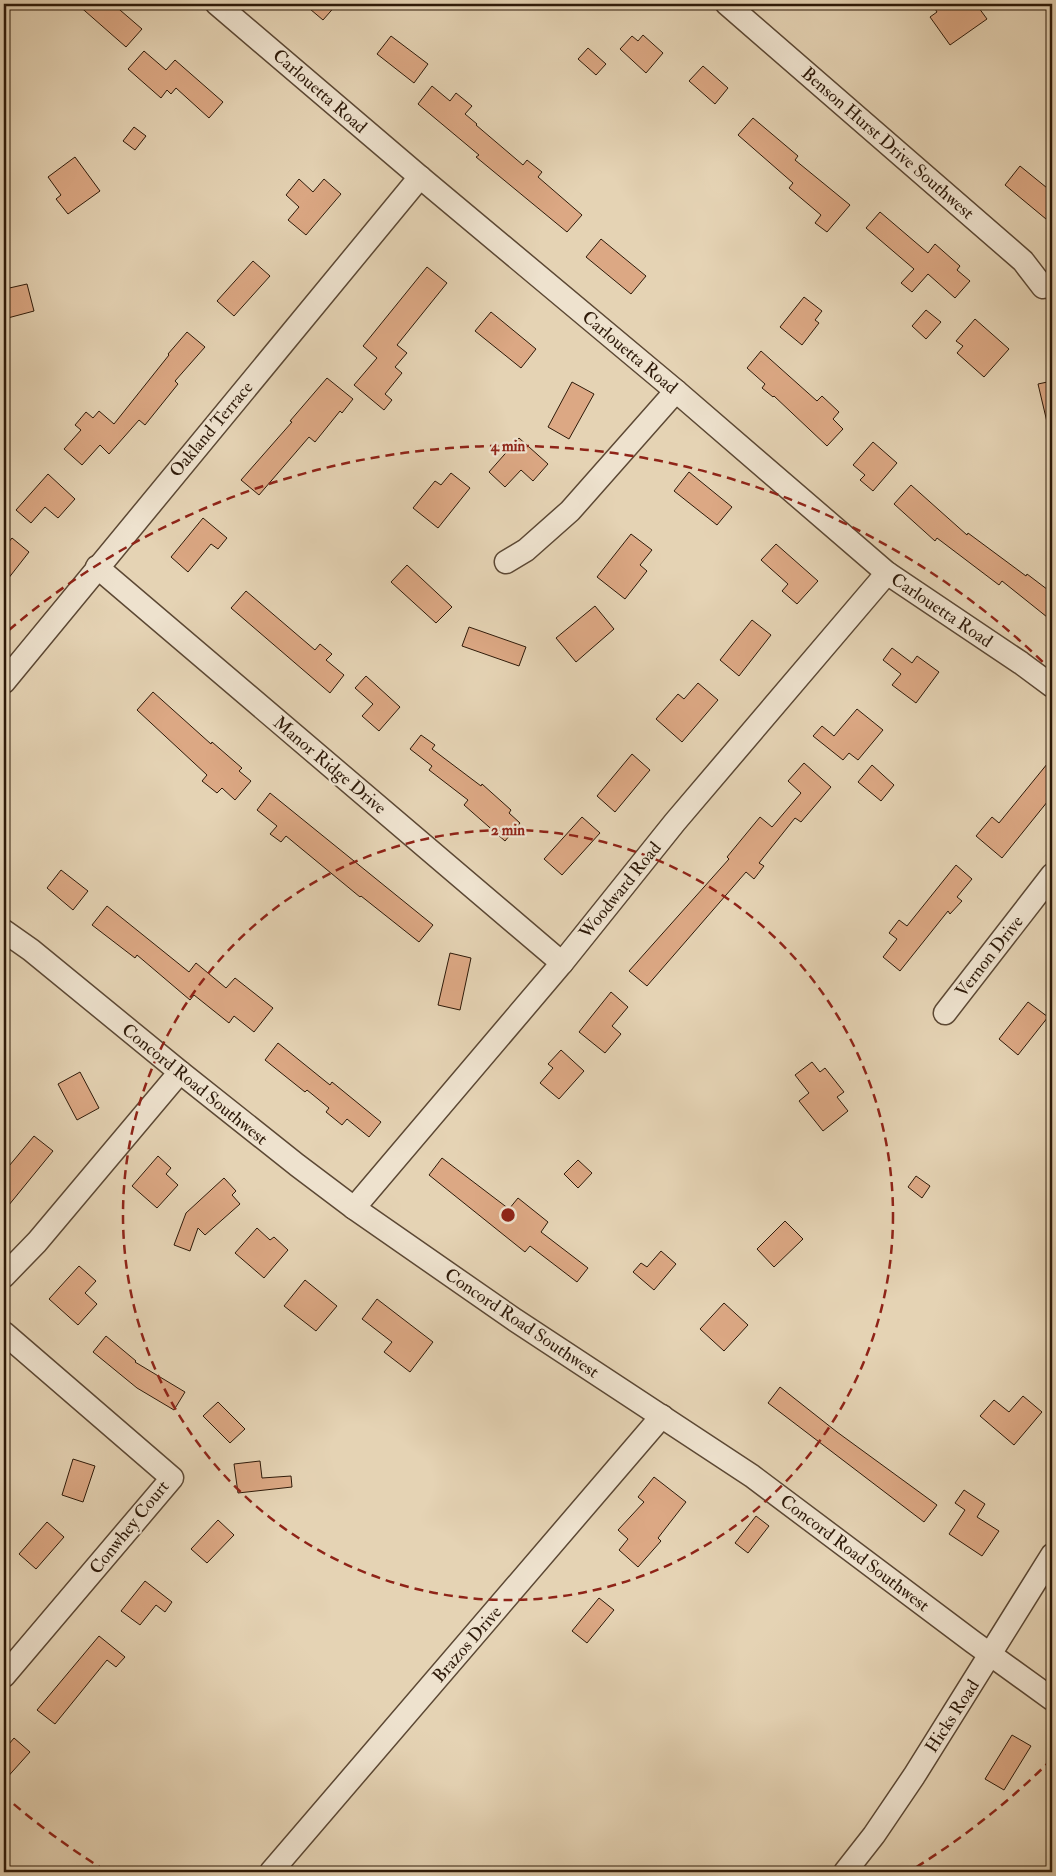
<svg xmlns="http://www.w3.org/2000/svg" width="1056" height="1876" font-family="'IM FELL Double Pica',serif">
  <style>
    .building { fill: #dca884; stroke: #2e1a09 }
    .lines { fill: none; stroke-linecap: round; stroke-linejoin: round }
    .minor-casing { stroke: #5c4834; stroke-width: 25 }
    .minor { stroke: #eee2ce; stroke-width: 22 }
    .ring { fill: none; stroke: #8f2418; stroke-width: 2.5; stroke-dasharray: 9 6 }
    .labels { text-anchor: middle; stroke-width: 4.5; stroke-linejoin: round; paint-order: stroke }
    .street-label { font-size: 18px; fill: #2e1a09; stroke: #eee2ce }
    .centre { fill: #8f2418; stroke: #eee2ce; stroke-width: 2.5 }
    .ring-label { font-size: 15px; text-anchor: middle; font-weight: bold; fill: #8f2418; stroke: #eee2ce; stroke-width: 4.5; stroke-linejoin: round; paint-order: stroke }
  </style>
  <rect width="100%" height="100%" fill="#e5d3b4"/>
  <filter id="stains"><feTurbulence type="fractalNoise" baseFrequency=".004" numOctaves="4"/><feColorMatrix values="0 0 0 0 .2 0 0 0 0 .09 0 0 0 0 .02 0 0 0 .5 -.17"/></filter>
  <radialGradient id="worn" r=".72"><stop offset=".6" stop-color="#630" stop-opacity="0"/><stop offset="1" stop-color="#630" stop-opacity=".3"/></radialGradient>
  <g class="building">
    <polygon points="77,4 113,4 142,29 126,47"/>
    <polygon points="304,4 337,4 323,20"/>
    <polygon points="932,4 976,4 987,19 950,45 930,17 937,12"/>
    <polygon points="643,35 663,53 646,73 620,49 632,36 638,41"/>
    <polygon points="391,36 428,64 414,83 377,54"/>
    <polygon points="588,48 606,64 596,75 578,59"/>
    <polygon points="144,51 166,70 175,60 223,102 209,118 176,88 171,94 167,90 161,98 128,69"/>
    <polygon points="703,66 728,88 715,104 689,81"/>
    <polygon points="432,86 450,101 456,93 472,106 465,114 477,124 476,125 523,165 527,160 542,172 538,177 582,215 567,232 476,157 479,155 418,104"/>
    <polygon points="753,118 798,156 795,160 850,205 827,232 815,223 821,215 789,188 793,183 738,135"/>
    <polygon points="134,127 146,136 135,150 123,141"/>
    <polygon points="75,157 100,191 68,214 56,199 61,195 48,177"/>
    <polygon points="1020,166 1052,192 1052,224 1005,185"/>
    <polygon points="299,179 313,192 324,179 341,194 306,235 288,220 299,207 286,195"/>
    <polygon points="880,212 928,253 935,244 960,266 957,270 970,281 955,298 928,274 912,292 901,283 914,269 866,228"/>
    <polygon points="601,239 646,276 631,294 586,257"/>
    <polygon points="253,261 270,276 234,316 217,301"/>
    <polygon points="427,267 447,283 397,345 407,353 395,367 402,373 385,394 392,400 384,410 354,385 377,358 363,346"/>
    <polygon points="27,284 34,311 4,319 4,295 7,294 5,289"/>
    <polygon points="804,297 822,311 815,320 819,323 802,345 780,327"/>
    <polygon points="926,310 941,322 926,339 912,326"/>
    <polygon points="491,312 536,349 521,368 475,331"/>
    <polygon points="975,319 1009,349 984,377 957,353 963,346 956,341"/>
    <polygon points="187,332 205,347 175,381 178,384 145,425 139,420 109,454 100,445 82,465 64,449 81,430 75,425 86,412 93,418 99,411 114,424 169,355 168,354"/>
    <polygon points="761,351 817,401 822,396 839,412 833,419 843,429 827,446 774,396 773,397 762,388 765,384 747,368"/>
    <polygon points="327,378 353,399 342,413 340,411 315,442 309,437 259,495 241,480 292,422 290,421"/>
    <polygon points="1052,381 1052,421 1047,422 1038,384"/>
    <polygon points="572,382 594,394 569,439 548,427"/>
    <polygon points="519,438 548,464 533,481 521,470 505,487 489,472"/>
    <polygon points="873,442 897,463 873,491 860,480 865,475 853,465"/>
    <polygon points="689,472 732,507 717,525 674,491"/>
    <polygon points="451,473 470,488 438,528 413,508 435,481 441,485"/>
    <polygon points="48,474 75,499 58,518 45,507 31,523 16,510"/>
    <polygon points="911,485 967,535 968,533 1026,576 1027,574 1052,593 1052,621 1002,581 999,585 937,538 935,541 894,504"/>
    <polygon points="203,518 227,538 218,549 211,544 188,572 171,557"/>
    <polygon points="631,534 652,550 640,565 647,571 625,599 597,577"/>
    <polygon points="12,538 29,552 4,584 4,548"/>
    <polygon points="776,544 818,581 797,604 782,591 788,584 761,560"/>
    <polygon points="407,565 452,607 436,623 391,582"/>
    <polygon points="246,591 315,650 320,644 332,654 326,660 344,675 330,693 231,608"/>
    <polygon points="595,606 614,629 576,662 556,638"/>
    <polygon points="752,620 771,635 739,676 720,660"/>
    <polygon points="469,627 526,647 519,666 462,646"/>
    <polygon points="892,648 912,663 917,656 939,672 916,703 892,685 901,674 883,660"/>
    <polygon points="366,676 400,707 379,731 362,716 373,704 355,688"/>
    <polygon points="698,683 718,700 682,742 656,719 678,694 684,699"/>
    <polygon points="153,692 211,744 212,742 242,768 239,771 251,781 235,800 222,788 217,793 202,781 207,775 137,710"/>
    <polygon points="857,709 883,730 858,760 849,753 843,760 813,736 822,726 834,736"/>
    <polygon points="421,735 435,745 432,749 481,786 482,784 511,810 509,813 520,823 505,841 464,805 468,800 429,770 432,766 410,749"/>
    <polygon points="632,754 650,770 615,812 597,796"/>
    <polygon points="1052,758 1052,796 1002,858 976,836 992,817 999,823"/>
    <polygon points="804,763 831,787 801,822 795,818 759,863 764,866 754,879 746,872 647,986 629,971 729,859 727,857 760,817 772,827 801,793 788,781"/>
    <polygon points="872,765 894,785 881,801 858,782"/>
    <polygon points="270,793 433,925 419,942 361,896 360,897 286,836 281,842 270,834 277,826 257,810"/>
    <polygon points="582,817 600,833 562,875 544,859"/>
    <polygon points="956,865 972,879 957,897 962,901 950,914 948,911 900,971 883,957 897,939 889,933 899,920 907,926"/>
    <polygon points="61,870 88,891 73,910 47,888"/>
    <polygon points="107,906 189,972 196,963 226,988 235,978 273,1008 254,1032 234,1016 229,1023 194,995 190,1000 137,955 135,958 92,925"/>
    <polygon points="450,953 471,958 460,1010 438,1005"/>
    <polygon points="611,992 628,1007 612,1026 621,1034 605,1053 579,1032"/>
    <polygon points="1028,1002 1048,1017 1018,1055 999,1039"/>
    <polygon points="278,1043 330,1085 332,1082 381,1122 369,1137 347,1119 342,1125 326,1112 329,1108 307,1090 305,1092 265,1060"/>
    <polygon points="561,1050 584,1071 559,1099 540,1083 553,1068 548,1064"/>
    <polygon points="812,1062 820,1072 825,1068 844,1092 837,1097 848,1111 823,1131 799,1101 809,1093 795,1075"/>
    <polygon points="80,1072 99,1108 77,1120 58,1084"/>
    <polygon points="34,1136 53,1151 4,1211 4,1172"/>
    <polygon points="158,1156 171,1168 166,1174 178,1185 157,1208 132,1186"/>
    <polygon points="442,1158 509,1209 518,1198 548,1222 541,1232 588,1268 577,1282 530,1246 525,1252 429,1175"/>
    <polygon points="578,1160 592,1173 578,1188 564,1174"/>
    <polygon points="916,1176 930,1186 922,1198 908,1187"/>
    <polygon points="224,1178 236,1191 232,1195 240,1204 205,1235 198,1228 190,1251 174,1245 186,1213"/>
    <polygon points="785,1221 803,1239 774,1267 757,1249"/>
    <polygon points="257,1228 270,1240 274,1237 288,1250 264,1278 235,1253"/>
    <polygon points="661,1251 676,1264 654,1290 633,1272 641,1263 647,1267"/>
    <polygon points="79,1266 96,1281 85,1293 97,1304 78,1325 49,1299"/>
    <polygon points="305,1280 337,1306 316,1331 284,1306"/>
    <polygon points="377,1299 433,1342 410,1372 384,1352 392,1342 362,1319"/>
    <polygon points="724,1303 748,1325 724,1351 700,1329"/>
    <polygon points="106,1336 136,1361 135,1362 185,1392 174,1410 137,1388 93,1352"/>
    <polygon points="780,1387 837,1432 937,1505 924,1522 768,1403"/>
    <polygon points="1023,1396 1042,1412 1014,1445 980,1416 994,1400 1009,1412"/>
    <polygon points="218,1402 245,1429 230,1443 203,1416"/>
    <polygon points="73,1459 95,1466 83,1502 62,1495"/>
    <polygon points="260,1461 262,1478 291,1476 292,1487 238,1493 234,1464"/>
    <polygon points="654,1477 686,1502 658,1538 661,1541 638,1567 619,1550 628,1539 618,1530 644,1502 638,1497"/>
    <polygon points="964,1490 985,1504 977,1517 999,1531 982,1556 949,1534 965,1510 955,1503"/>
    <polygon points="756,1516 769,1526 748,1553 735,1543"/>
    <polygon points="218,1520 234,1535 207,1563 191,1549"/>
    <polygon points="47,1522 64,1537 36,1569 19,1554"/>
    <polygon points="145,1581 172,1602 165,1612 156,1605 140,1625 121,1611"/>
    <polygon points="599,1598 614,1610 587,1643 572,1631"/>
    <polygon points="99,1636 125,1657 116,1667 107,1660 55,1724 37,1710"/>
    <polygon points="1012,1735 1031,1746 1004,1790 985,1779"/>
    <polygon points="14,1738 30,1752 4,1781 4,1750"/>
  </g>
  <g class="lines">
    <g class="minor-casing">
      <g id="minor">
        <polyline points="217,4 420,177 676,391 887,573 1021,663 1052,686"/>
        <polyline points="727,4 1023,261 1043,287"/>
        <polyline points="506,562 526,550 570,511 676,391"/>
        <polyline points="97,567 562,963"/>
        <polyline points="4,682 420,177"/>
        <polyline points="4,931 31,950 180,1072 297,1165 354,1208 515,1320 752,1476 973,1642 1052,1699"/>
        <polyline points="945,1013 1052,875"/>
        <polyline points="354,1208 562,963 675,822 887,573"/>
        <polyline points="4,1276 37,1242 180,1072"/>
        <polyline points="4,1333 172,1478 4,1676"/>
        <polyline points="271,1872 662,1416"/>
        <polyline points="845,1872 874,1835 914,1776 1052,1555"/>
      </g>
    </g>
    <use href="#minor" class="minor"/>
  </g>
  <g class="ring">
    <circle cx="508" cy="1215" r="385"/>
    <path d="M1052 1759A769 769 0 0 1 910 1871M106 1871A769 769 0 0 1 9 1800M9 630A769 769 0 0 1 1052 671"/>
  </g>
  <g class="labels">
    <g class="street-label">
      <text transform="translate(320 91) rotate(41)" y="6">Carlouetta Road</text>
      <text transform="translate(888 143) rotate(41)" y="6">Benson Hurst Drive Southwest</text>
      <text transform="translate(630 352) rotate(40)" y="6">Carlouetta Road</text>
      <text transform="translate(211 429) rotate(-50)" y="6">Oakland Terrace</text>
      <text transform="translate(942 610) rotate(34)" y="6">Carlouetta Road</text>
      <text transform="translate(330 765) rotate(40)" y="6">Manor Ridge Drive</text>
      <text transform="translate(620 890) rotate(-51)" y="6">Woodward Road</text>
      <text transform="translate(989 956) rotate(-52)" y="6">Vernon Drive</text>
      <text transform="translate(195 1084) rotate(39)" y="6">Concord Road Southwest</text>
      <text transform="translate(522 1323) rotate(34)" y="6">Concord Road Southwest</text>
      <text transform="translate(129 1527) rotate(-51)" y="6">Conwhey Court</text>
      <text transform="translate(855 1553) rotate(37)" y="6">Concord Road Southwest</text>
      <text transform="translate(467 1644) rotate(-49)" y="6">Brazos Drive</text>
      <text transform="translate(952 1716) rotate(-57)" y="6">Hicks Road</text>
    </g>
  </g>
  <circle cx="508" cy="1215" r="8" class="centre"/>
  <g class="ring-label">
    <text x="508" y="451">4 min</text>
    <text x="508" y="835">2 min</text>
  </g>
  <rect width="1056" height="1876" fill="none" stroke="#e5d3b4" stroke-width="20"/>
  <rect x="5" y="5" width="1046" height="1866" fill="none" stroke="#2e1a09" stroke-width="2.5"/>
  <rect x="10" y="10" width="1036" height="1856" fill="none" stroke="#2e1a09"/>
  <rect width="100%" height="100%" filter="url(#stains)"/>
  <rect width="100%" height="100%" fill="url(#worn)"/>
</svg>
